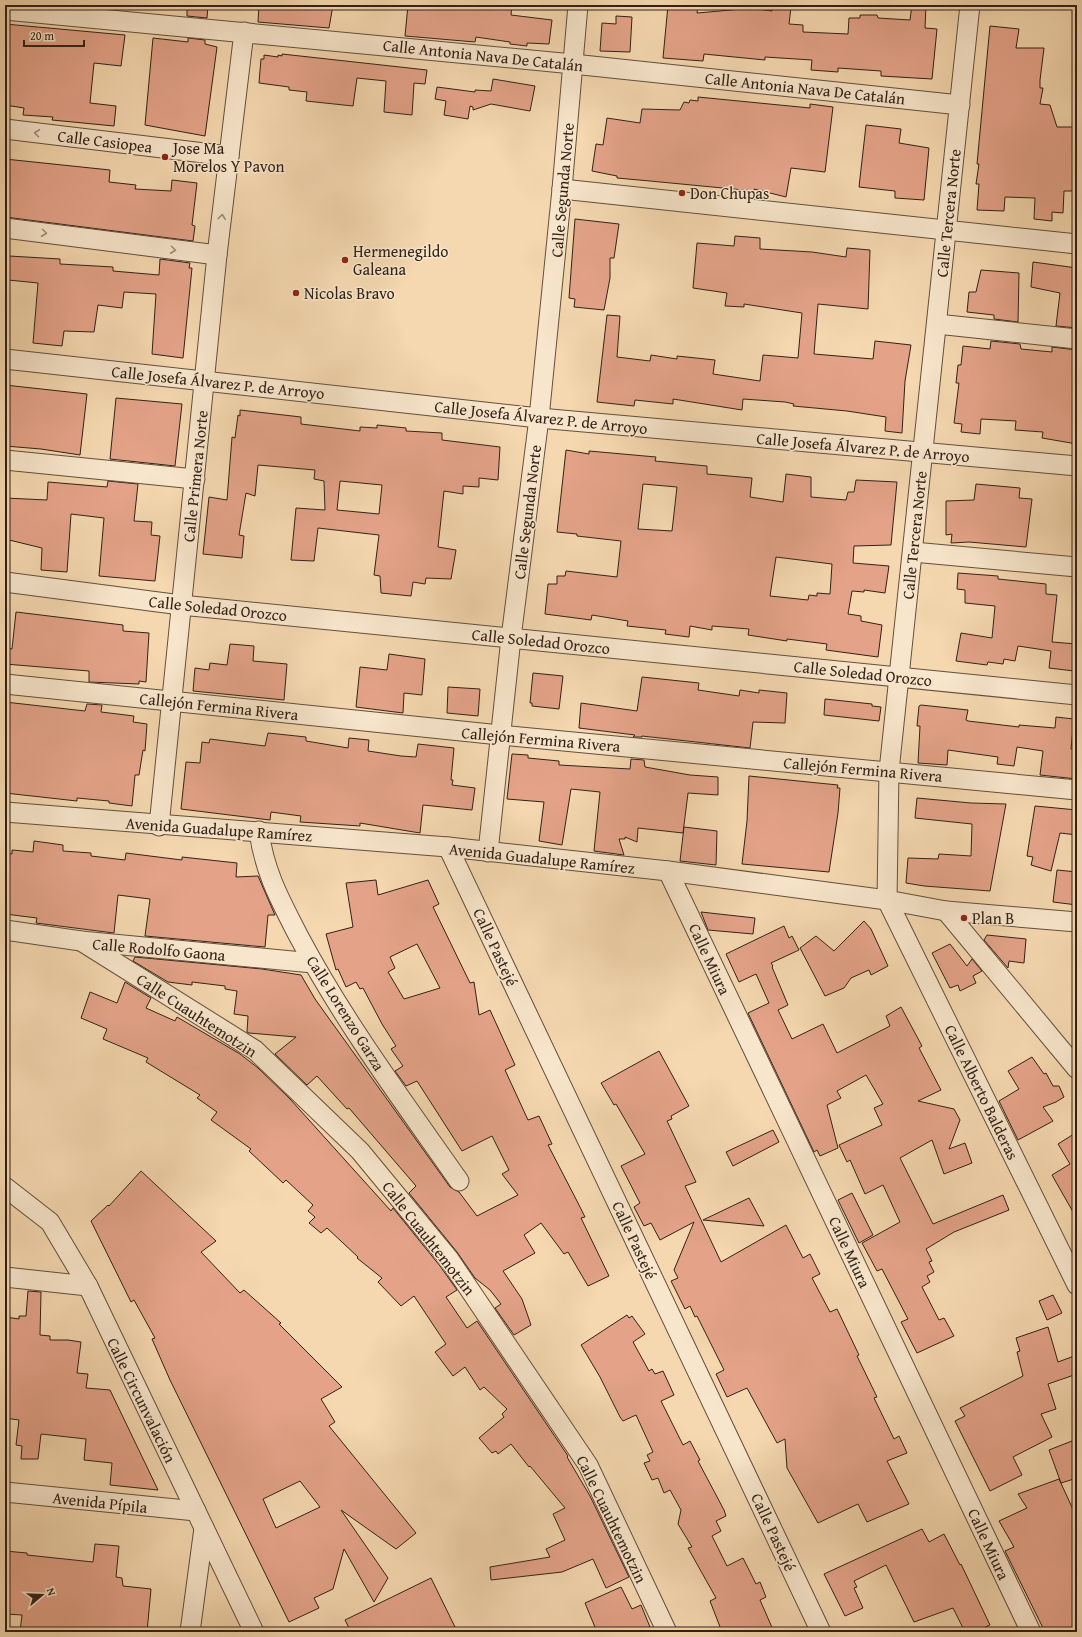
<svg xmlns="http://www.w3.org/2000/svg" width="1082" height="1637" font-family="'Gentium Book Plus',serif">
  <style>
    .building { fill: #e4a389; stroke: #322116; fill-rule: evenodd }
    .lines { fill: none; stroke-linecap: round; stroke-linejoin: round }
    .street-casing { stroke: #634f3c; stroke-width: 21 }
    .street { stroke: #f8e6cc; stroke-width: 19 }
    .oneway { stroke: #9f8d7a }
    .poi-dot { fill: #8f2418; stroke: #f8e6cc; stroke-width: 1.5 }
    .labels { text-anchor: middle; stroke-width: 3; stroke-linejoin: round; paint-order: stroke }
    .street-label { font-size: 16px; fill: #322116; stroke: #f8e6cc }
    .poi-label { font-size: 16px; fill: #322116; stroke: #f8e6cc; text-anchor: start }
  </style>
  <rect width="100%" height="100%" fill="#f5d8b0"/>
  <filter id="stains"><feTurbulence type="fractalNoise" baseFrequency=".005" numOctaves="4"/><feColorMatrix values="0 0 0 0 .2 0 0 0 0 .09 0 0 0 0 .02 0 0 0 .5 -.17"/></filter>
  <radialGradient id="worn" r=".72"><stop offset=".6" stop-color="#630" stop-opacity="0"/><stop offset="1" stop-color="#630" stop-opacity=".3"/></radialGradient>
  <g class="building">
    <polygon points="187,5 208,5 207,18 187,16"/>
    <polygon points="259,5 333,5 329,28 258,22"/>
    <polygon points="408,5 512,5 511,15 552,20 549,44 527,43 527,46 510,44 510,42 476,37 475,42 405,36"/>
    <polygon points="668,5 698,6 697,13 742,9 742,7 772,11 772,5 791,7 789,24 803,25 803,32 848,34 849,18 860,18 860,15 877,15 878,18 910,20 912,5 926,5 925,28 937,29 932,79 881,76 881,71 838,68 838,72 811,70 812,60 765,57 765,60 704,54 703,61 663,58"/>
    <polygon points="616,16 632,17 630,52 600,51 602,23 616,24"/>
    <polygon points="5,24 125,35 121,66 94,63 90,103 116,106 114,126 52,120 53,117 23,115 24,108 5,105"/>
    <polygon points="990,26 1019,29 1016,48 1044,48 1040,80 1040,88 1043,88 1040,104 1050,105 1057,127 1077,127 1077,191 1064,191 1063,213 1052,212 1052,221 1034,219 1035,198 1005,197 1004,211 977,210 979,184 976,184 979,164 977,164"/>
    <polygon points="153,38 188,42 188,38 205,40 205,44 217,47 205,136 145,125"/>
    <polygon points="282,54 427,70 425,84 414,83 412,115 384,112 386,81 357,78 353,106 306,101 307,92 289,90 289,87 259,83 261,59 264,59 264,55 278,57 278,55 282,56"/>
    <polygon points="493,79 535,86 530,111 491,104 473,110 473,107 470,106 468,119 444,115 446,101 435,99 437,87 475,92 475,90 491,91"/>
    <polygon points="698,97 810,108 810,104 833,107 825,172 791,168 786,197 754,189 754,191 650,181 617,178 617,176 592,171 596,144 603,145 607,118 640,123 642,109 680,110 684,102 689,103 690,100 698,101"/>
    <polygon points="866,125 901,129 899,143 929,148 924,200 895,198 895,191 859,187"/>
    <polygon points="5,159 110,170 109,182 136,185 135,189 171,191 172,180 197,183 192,225 195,226 193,241 5,217"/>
    <polygon points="575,219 619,224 614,258 610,258 610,278 604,310 574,307 575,299 569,298"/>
    <polygon points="735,236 760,238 760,249 812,252 846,257 847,248 870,250 868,309 818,304 814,354 873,359 875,341 911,345 905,381 902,433 885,431 886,417 847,411 793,406 794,404 785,402 743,399 742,410 673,399 673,404 635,400 634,406 597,402 607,315 620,316 617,357 650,361 651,355 677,359 677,356 715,360 713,374 760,381 763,355 798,358 802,313 744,304 744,307 725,306 727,293 693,288 697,243 734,246"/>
    <polygon points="9,256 60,259 60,264 113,267 113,271 159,275 160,259 190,263 189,268 192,268 183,358 152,354 156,294 124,292 122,308 98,305 94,332 64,331 62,346 33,343 38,283 8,280"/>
    <polygon points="1033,262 1077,268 1077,328 1056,326 1060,293 1031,287"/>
    <polygon points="981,270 1019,273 1018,322 994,319 994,315 967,312 969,292 976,292"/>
    <polygon points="991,341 1020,344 1021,349 1052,352 1052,347 1077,350 1077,444 1042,438 1043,432 1015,430 1016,421 981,419 980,434 961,432 962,424 954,423 959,383 956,383 958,365 961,365 963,346 990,349"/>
    <polygon points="5,385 87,394 80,455 41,449 5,446"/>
    <polygon points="116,398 182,404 175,466 110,459"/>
    <path d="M240 410 301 417V424L360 431V427L377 428V425L406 428V431L442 433V440L500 447 498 480 479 478V487L463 486V494L444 491 438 547 456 550 451 579 426 578 425 584 413 582 411 596 381 593 380 576 374 575 379 535 318 528 314 561 291 560 296 508 325 510 324 481 314 479 315 470 258 465 255 496 246 493 239 535 244 536 242 558 203 554 209 497 227 500 232 437 235 438 238 415 240 416ZM340 481 382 485 379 514 337 510Z"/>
    <path d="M566 450 589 454V451L656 457 655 461 707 466V474L752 478 750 497 783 502 786 474 811 477V497L846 500 848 492H854L856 480 897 482 891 545 854 546 853 563 889 566 885 593 864 590V592L852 591 848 614 861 616V621L882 625 878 657 826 650 827 644 787 639V641L748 635 749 629 712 626V630L690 626 689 637 665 634 666 630 627 626 628 621 592 615 591 620 545 614 548 584H557V576H565L566 571 617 577 621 541 577 536V534L557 532ZM643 484 677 487 672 531 638 529ZM776 557 832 564 830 594 817 593V596L809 595 808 600 770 596Z"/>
    <polygon points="108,481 138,484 134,521 152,522 151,535 160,536 155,581 99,576 104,518 71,514 67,572 41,570 42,548 5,539 5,498 47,500 48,482 107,487"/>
    <polygon points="976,484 1020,488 1019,498 1032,499 1026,547 969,542 951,543 952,534 946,535 946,501 974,500"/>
    <polygon points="958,573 998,576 998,579 1046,584 1046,594 1057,595 1052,642 1077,644 1074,671 1049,668 1051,651 1018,646 1015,661 1004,659 1003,664 988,662 987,665 956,661 961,633 992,638 995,606 965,603 965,590 957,589"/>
    <polygon points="16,612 123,625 123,631 149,633 146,682 139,681 139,684 89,682 89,671 5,664 5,648 12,649"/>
    <polygon points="230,644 254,646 253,661 287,664 284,700 193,691 195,668 209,670 210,663 227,665"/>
    <polygon points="389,654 425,659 422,695 404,693 403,713 356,707 360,667 387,670"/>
    <polygon points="533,673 563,676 559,709 532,706 532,703 530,703"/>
    <polygon points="642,677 699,683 698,690 739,696 740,690 759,693 759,690 787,693 785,723 753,722 750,748 642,736 642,737 633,737 635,735 579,728 581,703 637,711"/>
    <polygon points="448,687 480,689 478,716 447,713"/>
    <polygon points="825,699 872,704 872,706 881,707 879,721 824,715"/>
    <polygon points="5,702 85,711 87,704 102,705 101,712 134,716 133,722 147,724 145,751 143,750 139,775 135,775 132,806 109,803 109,801 77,798 77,801 5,793"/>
    <polygon points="921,705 968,710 966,720 968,721 1019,727 1019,725 1055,728 1056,717 1074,719 1071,749 1077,750 1077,779 1040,775 1043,751 1017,747 1014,766 997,764 998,757 948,750 947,765 918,763 920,726 917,726 919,706"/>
    <polygon points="268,733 306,737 306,741 348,748 349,738 369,740 368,751 401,756 416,757 418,744 454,748 451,780 453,780 452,785 475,788 472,810 423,805 420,833 360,823 360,826 300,822 301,816 271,812 270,820 181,809 186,762 200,763 202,742 209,743 210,739 265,746"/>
    <polygon points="512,754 528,755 528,758 559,761 559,765 630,769 631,759 644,760 645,767 690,775 718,777 718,795 688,793 683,833 638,828 637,842 625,837 625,839 619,839 624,855 594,851 600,792 571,789 562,845 539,841 544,802 507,799"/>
    <polygon points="749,776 838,785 837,788 840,788 838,813 829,872 742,864 747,821"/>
    <polygon points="917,798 971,803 1006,804 990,891 924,886 906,883 908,858 938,859 939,854 971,856 972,824 915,818"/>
    <polygon points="1035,806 1077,810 1077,835 1060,833 1051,871 1031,865 1033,857 1027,856"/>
    <polygon points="684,827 717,831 716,865 680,861"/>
    <polygon points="34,841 63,845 63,851 91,853 91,856 125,860 126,853 182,860 182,857 237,863 236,877 258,876 275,915 268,915 265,947 145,936 150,899 118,895 114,933 36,923 37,918 5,914 5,853 12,854 12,850 33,852"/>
    <polygon points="1057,870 1077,872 1077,905 1053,902"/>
    <path d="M376 880 378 895 428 880 439 904 433 907 470 983 474 982 479 1015 490 1010 515 1065 505 1070 528 1120 539 1116 552 1144 548 1145 578 1203 585 1217 581 1218 609 1276 588 1286 568 1252 564 1254 541 1223 524 1235 535 1253 503 1271 522 1299 531 1325 514 1335 495 1308 501 1304 490 1290 475 1278 457 1252 409 1193 416 1186 349 1108 347 1109 317 1076 307 1085 275 1054 296 1037 249 1033 247 1032 248 1016 234 1014 237 991 225 989V986L192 982V985L168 982 133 961 135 957 262 969 301 975 315 999 450 1187 459 1192 477 1216 518 1195 502 1174 509 1170 492 1136 462 1151 417 1081 406 1086 395 1071 403 1066 391 1049 396 1046 382 1024 363 988 360 989 356 982 346 987 338 969 336 970 326 934 353 927 346 883ZM417 944 440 988 404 999 388 972 395 968 390 957Z"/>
    <polygon points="701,912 755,918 753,934 708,930"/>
    <polygon points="864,921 871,929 888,966 871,975 869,970 851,978 844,988 825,996 800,948 816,936 834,951"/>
    <polygon points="784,926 789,938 792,936 799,950 771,963 773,966 772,967 788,1005 778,1010 792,1039 823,1024 837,1053 890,1026 886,1016 901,1007 922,1046 919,1048 941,1090 918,1101 954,1109 960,1120 949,1149 965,1143 972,1163 944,1174 932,1140 900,1158 933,1224 1003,1195 1009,1210 954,1232 926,1249 932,1261 929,1262 934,1272 927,1276 930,1282 922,1287 939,1320 944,1318 954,1336 917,1353 901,1322 908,1319 882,1269 877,1271 862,1243 900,1222 883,1185 865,1194 850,1160 847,1162 839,1145 882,1125 874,1108 883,1104 866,1075 837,1091 841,1098 827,1105 838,1148 820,1156 817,1150 814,1152 748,1013 769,1003 756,974 739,982 726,954"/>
    <polygon points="987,935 1026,939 1024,963 1009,961 1008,968 984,940"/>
    <polygon points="950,944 967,966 972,959 982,971 973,976 976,983 960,991 958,985 950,988 932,953"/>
    <polygon points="125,982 151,998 146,1008 175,1021 177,1017 240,1054 258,1068 290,1099 391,1211 393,1208 440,1266 457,1290 446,1297 467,1328 477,1321 568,1456 567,1457 590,1496 629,1577 606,1588 593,1559 562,1572 491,1580 490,1567 550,1557 546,1549 565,1540 553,1514 565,1508 530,1466 529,1467 511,1444 498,1454 496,1451 492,1453 479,1438 504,1417 502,1414 507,1409 484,1387 480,1390 465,1367 453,1376 435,1352 446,1344 414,1296 401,1306 378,1282 382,1278 357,1258 358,1257 327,1228 321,1233 309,1223 315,1217 308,1211 313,1205 286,1180 283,1183 249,1151 251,1149 211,1120 217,1112 197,1098 200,1095 146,1062 148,1058 103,1039 107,1029 81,1018 90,992 117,1003"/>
    <polygon points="659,1051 689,1106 671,1116 672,1119 667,1121 696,1182 685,1186 721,1262 786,1225 803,1258 810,1254 820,1274 812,1278 830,1312 837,1309 859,1355 857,1356 877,1397 874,1398 894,1439 899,1436 907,1453 887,1461 909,1504 867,1522 858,1504 818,1523 787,1468 785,1439 777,1443 747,1388 727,1397 716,1374 724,1370 697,1316 695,1317 690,1306 685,1309 671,1281 678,1278 674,1270 694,1222 660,1240 651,1223 644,1226 634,1207 640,1203 621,1166 645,1154 616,1104 614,1105 601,1083"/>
    <polygon points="1032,1057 1044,1074 1046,1073 1053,1086 1059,1086 1064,1097 1056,1102 1043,1107 1053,1121 1018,1140 999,1101 1019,1089 1008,1071"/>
    <polygon points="773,1130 779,1142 733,1166 726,1152"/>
    <polygon points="1077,1132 1077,1219 1052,1175 1070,1164 1058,1144"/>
    <path d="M141 1171 216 1241 201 1252 240 1293 244 1290 281 1323 279 1324 342 1387 321 1399 335 1422 329 1426 416 1533 396 1549 341 1510 388 1578 374 1602 344 1549 333 1589 314 1598 319 1608 289 1622 170 1380 152 1339 155 1338 134 1300 131 1302 91 1221 108 1205 109 1206ZM300 1481 320 1507 276 1528 263 1499Z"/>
    <polygon points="852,1193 873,1235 859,1243 838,1200"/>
    <polygon points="749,1198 764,1226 703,1220"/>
    <polygon points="28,1291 41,1292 40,1335 50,1336 50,1340 68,1340 81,1342 77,1373 88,1374 86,1388 110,1390 158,1490 110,1485 112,1463 84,1460 86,1439 41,1434 38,1459 21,1459 22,1446 16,1445 19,1420 5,1418 5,1364 7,1347 5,1347 5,1328 6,1317 19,1319 19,1316 26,1316"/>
    <polygon points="1053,1295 1062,1313 1047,1320 1039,1301"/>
    <polygon points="627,1315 629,1318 632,1316 645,1334 633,1342 649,1371 652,1369 655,1374 663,1371 674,1395 661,1401 683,1445 690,1441 700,1460 698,1461 724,1510 726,1516 716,1521 721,1531 712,1536 727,1566 743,1558 756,1584 760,1582 766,1597 760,1600 774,1632 722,1632 710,1601 716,1598 688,1548 692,1547 678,1524 681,1510 670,1490 664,1493 658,1478 652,1480 644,1463 650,1461 647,1455 653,1452 636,1415 623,1421 620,1417 600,1377 581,1345"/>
    <polygon points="1048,1327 1058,1362 1077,1355 1077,1374 1048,1384 1056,1409 1041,1414 1052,1437 1013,1457 1022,1475 990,1491 955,1421 965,1416 960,1408 1023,1376 1017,1352 1020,1351 1016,1338"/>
    <polygon points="1077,1439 1077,1478 1061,1483 1049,1450"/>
    <polygon points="1059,1479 1077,1518 1077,1632 1045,1632 1005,1551 1014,1547 999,1521 1027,1508 1018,1494"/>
    <polygon points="922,1529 929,1542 944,1534 960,1565 961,1564 990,1625 974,1632 965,1632 953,1608 914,1622 886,1565 854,1581 857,1587 854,1588 863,1608 845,1616 824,1574"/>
    <polygon points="95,1544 119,1546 116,1577 122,1578 123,1586 151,1589 147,1632 20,1632 22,1615 5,1614 5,1551 27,1553 27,1555 93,1562"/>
    <polygon points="431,1578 455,1627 445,1632 351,1632 345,1620"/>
    <polygon points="621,1587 632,1609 641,1605 652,1632 597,1632 585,1603"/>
  </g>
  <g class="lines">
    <g class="street-casing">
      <g id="street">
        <polyline points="970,5 889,771 887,900 1077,1285"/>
        <polyline points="5,10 573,64 960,105"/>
        <polyline points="5,129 229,156"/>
        <polyline points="562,189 1077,244"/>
        <polyline points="5,228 217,255"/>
        <polyline points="937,324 1077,339"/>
        <polyline points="5,359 539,418 1077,466"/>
        <polyline points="5,460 195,479"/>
        <polyline points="913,552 1077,567"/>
        <polyline points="5,582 181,605 1077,695"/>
        <polyline points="5,684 500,735 1077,790"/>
        <polyline points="5,812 448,847 668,871 887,900 946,911 1077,922"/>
        <polyline points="159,826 217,255 244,32"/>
        <path d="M259 831C264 871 280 900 298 935 344 1022 403 1101 459 1181"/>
        <polyline points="448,847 821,1632"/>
        <polyline points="488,852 511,638 539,418 562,189 578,5"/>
        <polyline points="668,871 1031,1632"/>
        <polyline points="946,911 1077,1069"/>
        <polyline points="5,930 81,941 313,963"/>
        <polyline points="81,941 255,1050 360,1151 449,1259 588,1465 667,1632"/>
        <polyline points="5,1187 50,1222 88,1286 254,1632"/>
        <polyline points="5,1277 88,1286"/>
        <polyline points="5,1492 196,1511"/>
        <polyline points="190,1632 204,1528"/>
      </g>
    </g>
    <use href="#street" class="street"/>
  </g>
  <defs><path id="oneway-chevron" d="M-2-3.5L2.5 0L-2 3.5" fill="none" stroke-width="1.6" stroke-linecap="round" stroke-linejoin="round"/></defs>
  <g class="oneway">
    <use href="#oneway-chevron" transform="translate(37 133) rotate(-173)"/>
    <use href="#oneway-chevron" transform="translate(222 217) rotate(-83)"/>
    <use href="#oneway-chevron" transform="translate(44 233) rotate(7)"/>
    <use href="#oneway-chevron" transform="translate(173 250) rotate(7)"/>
  </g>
  <g class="poi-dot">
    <circle cx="165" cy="157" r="4"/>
    <circle cx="682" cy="193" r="4"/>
    <circle cx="345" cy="260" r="4"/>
    <circle cx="296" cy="293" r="4"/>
    <circle cx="964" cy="918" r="4"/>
  </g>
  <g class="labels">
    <g class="street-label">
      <text transform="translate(483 55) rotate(6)" y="6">Calle Antonia Nava De Catalán</text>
      <text transform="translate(805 88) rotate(6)" y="6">Calle Antonia Nava De Catalán</text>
      <text transform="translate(105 141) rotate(7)" y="6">Calle Casiopea</text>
      <text transform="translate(562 190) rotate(-85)" y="6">Calle Segunda Norte</text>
      <text transform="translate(948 213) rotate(-84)" y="6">Calle Tercera Norte</text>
      <text transform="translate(218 382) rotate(6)" y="6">Calle Josefa Álvarez P. de Arroyo</text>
      <text transform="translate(541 417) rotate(6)" y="6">Calle Josefa Álvarez P. de Arroyo</text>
      <text transform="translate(863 447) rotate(5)" y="6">Calle Josefa Álvarez P. de Arroyo</text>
      <text transform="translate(195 476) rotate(-84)" y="6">Calle Primera Norte</text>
      <text transform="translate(527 512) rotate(-83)" y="6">Calle Segunda Norte</text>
      <text transform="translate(914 535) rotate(-84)" y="6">Calle Tercera Norte</text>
      <text transform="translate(218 608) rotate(6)" y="6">Calle Soledad Orozco</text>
      <text transform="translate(541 641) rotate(6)" y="6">Calle Soledad Orozco</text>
      <text transform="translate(863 673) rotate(6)" y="6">Calle Soledad Orozco</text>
      <text transform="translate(219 706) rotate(6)" y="6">Callejón Fermina Rivera</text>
      <text transform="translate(541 739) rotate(5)" y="6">Callejón Fermina Rivera</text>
      <text transform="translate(863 769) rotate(5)" y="6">Callejón Fermina Rivera</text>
      <text transform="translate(219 829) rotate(4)" y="6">Avenida Guadalupe Ramírez</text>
      <text transform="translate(542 858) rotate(6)" y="6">Avenida Guadalupe Ramírez</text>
      <text transform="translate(496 947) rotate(65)" y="6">Calle Pastejé</text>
      <text transform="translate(159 949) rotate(5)" y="6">Calle Rodolfo Gaona</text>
      <text transform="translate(710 959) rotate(65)" y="6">Calle Miura</text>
      <text transform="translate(346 1013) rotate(58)" y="6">Calle Lorenzo Garza</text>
      <text transform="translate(197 1015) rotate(33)" y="6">Calle Cuauhtemotzin</text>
      <text transform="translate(982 1092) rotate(64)" y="6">Calle Alberto Balderas</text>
      <text transform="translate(429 1238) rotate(52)" y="6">Calle Cuauhtemotzin</text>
      <text transform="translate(635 1240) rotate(65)" y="6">Calle Pastejé</text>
      <text transform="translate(850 1252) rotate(65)" y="6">Calle Miura</text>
      <text transform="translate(142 1400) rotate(64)" y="6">Calle Circunvalación</text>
      <text transform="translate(100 1502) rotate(6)" y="6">Avenida Pípila</text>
      <text transform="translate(612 1519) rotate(64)" y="6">Calle Cuauhtemotzin</text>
      <text transform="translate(774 1532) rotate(65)" y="6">Calle Pastejé</text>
      <text transform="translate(989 1544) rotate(65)" y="6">Calle Miura</text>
    </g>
    <g class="poi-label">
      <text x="173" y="154">Jose Ma<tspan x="173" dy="18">Morelos Y Pavon</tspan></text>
      <text x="690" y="199">Don Chupas</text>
      <text x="353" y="257">Hermenegildo<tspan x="353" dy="18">Galeana</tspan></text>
      <text x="304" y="299">Nicolas Bravo</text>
      <text x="972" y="924">Plan B</text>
    </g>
  </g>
  <rect width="1082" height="1637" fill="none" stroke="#f5d8b0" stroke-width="20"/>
  <rect x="6" y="6" width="1070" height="1625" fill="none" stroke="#322116" stroke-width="2"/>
  <rect x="10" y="10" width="1062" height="1617" fill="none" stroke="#322116"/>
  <g transform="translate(42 1595) rotate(71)" stroke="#f8e6cc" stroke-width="3" paint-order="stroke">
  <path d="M0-3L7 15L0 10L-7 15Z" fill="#322116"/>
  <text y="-6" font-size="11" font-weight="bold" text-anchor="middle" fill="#322116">N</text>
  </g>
  <path d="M24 40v6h60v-6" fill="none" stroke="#322116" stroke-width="2"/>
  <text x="30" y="40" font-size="12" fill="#322116" stroke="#f8e6cc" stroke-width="3" paint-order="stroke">20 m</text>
  <rect width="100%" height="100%" filter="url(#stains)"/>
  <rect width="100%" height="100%" fill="url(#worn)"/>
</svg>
